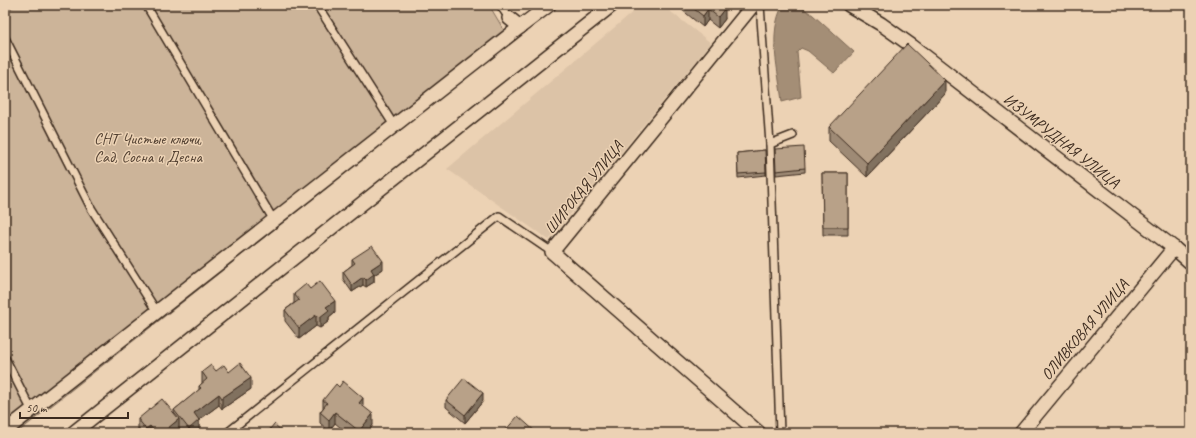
<svg xmlns="http://www.w3.org/2000/svg" width="1196" height="438" font-family="Caveat,sans-serif">
  <style>
    .built { fill: #dcc3a7 }
    .green { fill: #ccb499; stroke: #846f5c }
    .water { fill: #a48e76; stroke: #7a6653 }
    .lines { fill: none; stroke-linecap: round; stroke-linejoin: round }
    .lane-casing { stroke: #3b2a1e; stroke-width: 10 }
    .street-casing { stroke: #3b2a1e; stroke-width: 16 }
    .lane { stroke: #ecd2b4; stroke-width: 7 }
    .street { stroke: #ecd2b4; stroke-width: 13 }
    .wall { fill: #9e8a75; stroke: #3b2a1e }
    .shaded-wall { fill: #81715f; stroke: #3b2a1e }
    .building { fill: #b8a188; stroke: #3b2a1e }
    .labels { text-anchor: middle; stroke-width: 3; stroke-linejoin: round; paint-order: stroke }
    .park-label { font-size: 16px; fill: #513f30; stroke: #ecd2b4 }
    .street-label { font-size: 16px; fill: #3b2a1e; stroke: #ecd2b4 }
  </style>
  <rect width="100%" height="100%" fill="#ecd2b4"/>
  <filter id="ink" filterUnits="userSpaceOnUse"><feTurbulence type="fractalNoise" baseFrequency=".025" numOctaves="2"/><feDisplacementMap in="SourceGraphic" scale="8" xChannelSelector="R" yChannelSelector="G"/><feConvolveMatrix kernelMatrix="1 2 1 2 8 2 1 2 1" color-interpolation-filters="sRGB"/></filter>
  <g filter="url(#ink)">
    <polygon class="built" points="641,5 662,5 711,43 549,240 447,169"/>
    <polygon class="green" points="16,5 489,5 511,42 17,433 5,433 5,13"/>
    <path class="water" d="M783 5H798L813 15 854 52 834 73 808 51 801 48 797 52 801 97 782 102C779 71 767 34 783 5Z"/>
    <g class="lines">
      <g class="lane-casing">
        <g id="lane">
          <polyline points="146,5 273,219"/>
          <polyline points="317,5 395,127"/>
          <polyline points="500,5 509,18"/>
          <polyline points="760,5 770,144 780,433"/>
          <polyline points="5,38 91,208 157,312"/>
          <polyline points="770,144 793,135"/>
          <polyline points="5,358 32,411"/>
          <polyline points="227,433 499,216 552,252"/>
        </g>
      </g>
      <g class="street-casing">
        <g id="street">
          <polyline points="753,5 552,252 759,433"/>
          <polyline points="849,5 881,24 912,46 1174,248 1191,263"/>
          <polyline points="509,18 520,27 549,5"/>
          <polyline points="5,431 520,27"/>
          <polyline points="73,433 612,5"/>
          <polyline points="1021,433 1174,248"/>
        </g>
      </g>
      <use href="#lane" class="lane"/>
      <use href="#street" class="street"/>
    </g>
    <g class="wall">
      <polygon points="676,5 722,5 725,19 718,28 708,20 703,27"/>
      <polygon points="945,94 867,177 829,141 829,127"/>
      <polygon points="775,149 805,168 805,172 776,175"/>
      <polygon points="765,150 766,175 738,178 737,153"/>
      <polygon points="822,173 848,173 848,235 823,235"/>
      <polygon points="352,259 383,269 374,275 374,282 366,287 363,285 352,292 343,279 343,272 352,265"/>
      <polygon points="310,289 335,312 329,317 329,321 320,328 316,326 299,339 285,321 285,310 294,303 294,294"/>
      <polygon points="216,371 229,372 251,389 222,409 219,405 199,420 199,431 197,433 183,433 179,428 179,430 176,433 141,433 138,430 138,419 174,413 174,410 199,390 199,386 202,383 202,372"/>
      <polygon points="323,400 363,406 373,425 367,433 347,433 335,423 329,431 320,423 320,412 323,408"/>
      <polygon points="446,400 483,401 465,423 446,407"/>
    </g>
    <g class="shaded-wall">
      <polygon points="725,8 725,19 718,28 718,17"/>
      <polygon points="708,9 708,20 703,27 703,16"/>
      <polygon points="945,80 945,94 867,177 867,163"/>
      <polygon points="383,261 383,269 374,275 374,282 366,287 366,280 371,269"/>
      <polygon points="363,277 363,285 352,292 352,285"/>
      <polygon points="335,301 335,312 329,317 329,321 320,328 320,317 326,307"/>
      <polygon points="316,315 316,326 299,339 299,328"/>
      <polygon points="251,378 251,389 222,409 222,398"/>
      <polygon points="483,393 483,401 465,423 465,415"/>
      <polygon points="219,394 219,405 199,420 199,431 197,433 189,433 189,429 194,413"/>
      <polygon points="363,398 363,409 359,403"/>
      <polygon points="335,412 335,423 329,431 329,420"/>
      <polygon points="373,414 373,425 367,433 359,433 359,431"/>
      <polygon points="179,419 179,430 176,433 162,433"/>
      <polygon points="150,426 150,433 146,433 146,429"/>
    </g>
    <g class="building">
      <polygon points="689,5 721,5 725,8 718,17 708,9 703,16"/>
      <polygon points="907,44 945,80 867,163 829,127"/>
      <polygon points="804,147 805,168 776,171 775,149"/>
      <polygon points="765,150 766,172 738,174 737,153"/>
      <polygon points="822,173 848,173 848,227 823,227"/>
      <polygon points="372,246 383,261 371,269 374,274 366,280 363,277 352,285 343,272 355,263 352,259"/>
      <polygon points="320,281 335,301 326,307 329,310 320,317 316,315 299,328 285,310 299,300 294,294 306,284 310,289"/>
      <polygon points="240,363 251,378 222,398 219,394 194,413 199,420 189,429 174,410 201,388 199,386 207,379 202,372 211,365 216,371 224,365 229,372"/>
      <polygon points="464,378 483,393 465,415 446,400"/>
      <polygon points="343,381 363,398 359,403 373,414 359,431 335,412 329,420 320,412 327,403 323,400 336,384 339,387"/>
      <polygon points="162,399 179,419 162,433 156,433 150,426 146,429 138,419"/>
      <polygon points="518,416 537,433 503,433"/>
      <polygon points="274,424 284,433 267,433"/>
    </g>
  </g>
  <g class="labels">
    <g class="park-label">
      <text x="148" y="144">СНТ Чистые ключи,<tspan x="148" dy="18">Сад, Сосна и Десна</tspan></text>
    </g>
    <g class="street-label">
      <text transform="translate(1062 140) rotate(38)" y="6">ИЗУМРУДНАЯ УЛИЦА</text>
      <text transform="translate(583 187) rotate(-51)" y="6">ШИРОКАЯ УЛИЦА</text>
      <text transform="translate(1084 329) rotate(-50)" y="6">ОЛИВКОВАЯ УЛИЦА</text>
    </g>
  </g>
  <rect width="1196" height="438" fill="none" stroke="#ecd2b4" stroke-width="20"/>
  <rect x="10" y="10" width="1176" height="418" fill="none" stroke="#3b2a1e" stroke-width="1.5" filter="url(#ink)"/>
  <path d="M20 412v6h108v-6" fill="none" stroke="#3b2a1e" stroke-width="2"/>
  <text x="26" y="412" font-size="12" fill="#3b2a1e" stroke="#ecd2b4" stroke-width="3" paint-order="stroke">50 m</text>
</svg>
